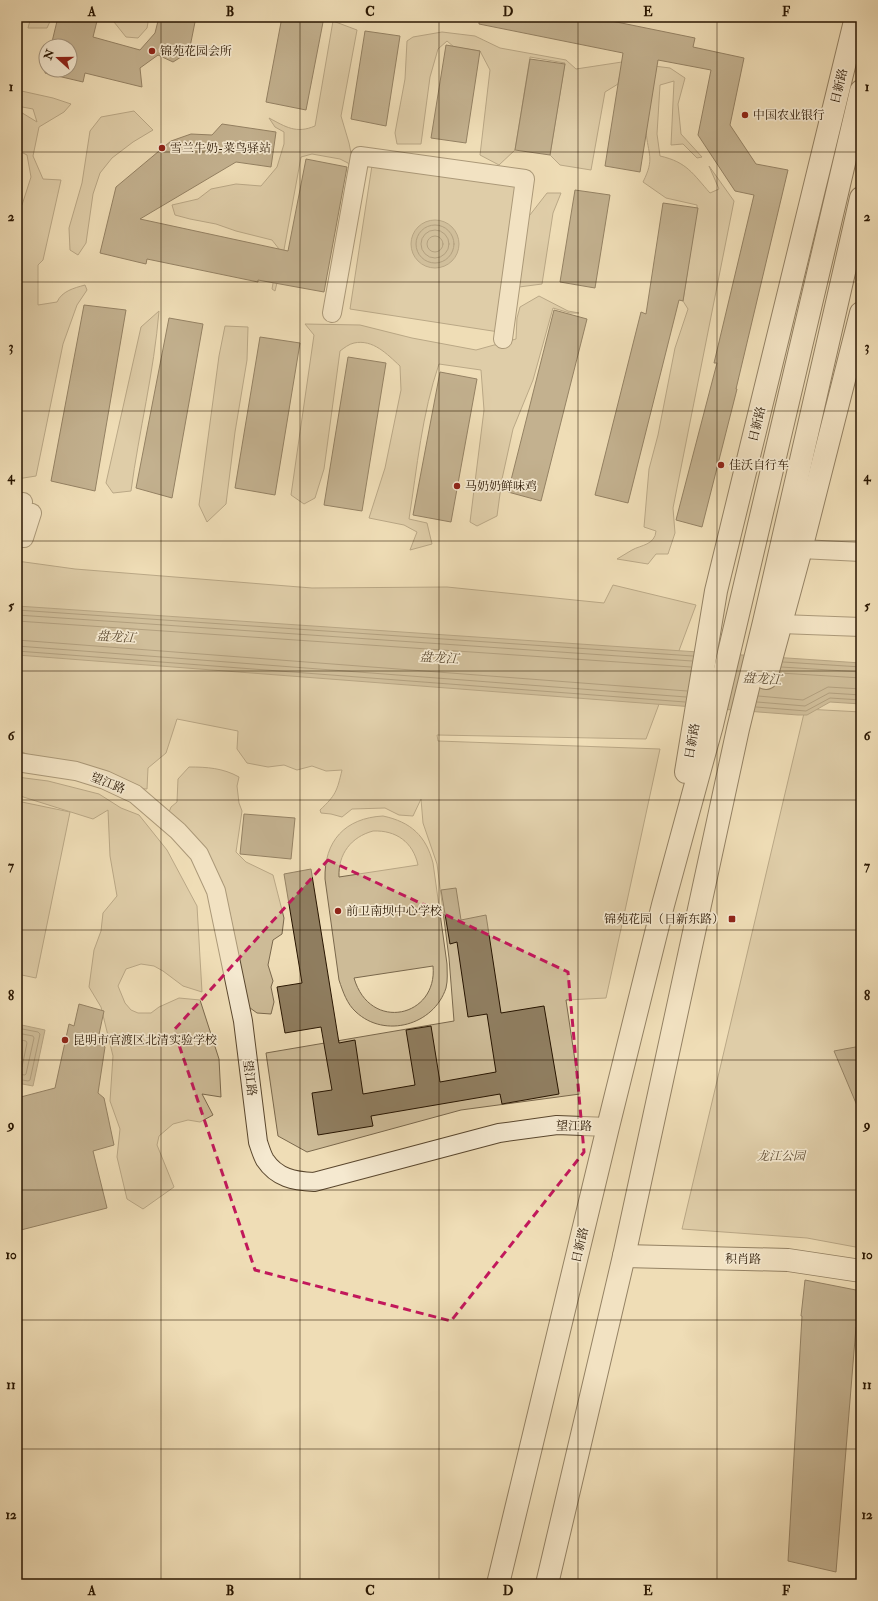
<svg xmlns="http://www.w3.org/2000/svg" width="878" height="1601" font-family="'IM FELL Double Pica','Noto Serif SC',serif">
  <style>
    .green { fill: #cdbb97; stroke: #7a684c; fill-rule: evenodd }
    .water { fill: #ab9978; stroke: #776448 }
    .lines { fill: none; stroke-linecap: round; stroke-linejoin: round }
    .shore { stroke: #6a573c; stroke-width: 1 }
    .building { fill: #8f7d5f; stroke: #281501 }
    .street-casing { stroke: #5a472e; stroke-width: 20 }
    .secondary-casing { stroke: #281501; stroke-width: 24 }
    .street { stroke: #f5e9d0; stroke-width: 18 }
    .secondary { stroke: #f5e9d0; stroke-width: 22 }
    .marked { fill: none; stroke: #c2185b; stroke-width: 3; stroke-dasharray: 8 5; stroke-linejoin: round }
    .grid { fill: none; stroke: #281501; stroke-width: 1; stroke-opacity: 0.55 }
    .poi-dot { fill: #8f2418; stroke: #f5e9d0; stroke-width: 1.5 }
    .labels { text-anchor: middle; stroke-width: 3.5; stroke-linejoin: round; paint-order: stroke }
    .poi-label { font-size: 12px; fill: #281501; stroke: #f5e9d0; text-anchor: start }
    .street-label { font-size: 12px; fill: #281501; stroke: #f5e9d0 }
    .park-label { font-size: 12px; font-style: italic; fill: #5a472e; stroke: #f5e9d0 }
    .water-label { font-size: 13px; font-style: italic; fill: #5c4a31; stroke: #f5e9d0 }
    .neatline { fill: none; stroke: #281501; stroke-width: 1.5 }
    .grid-label { font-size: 13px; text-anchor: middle; font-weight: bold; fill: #281501 }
  </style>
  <rect width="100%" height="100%" fill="#efddb6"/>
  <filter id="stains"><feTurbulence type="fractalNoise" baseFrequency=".005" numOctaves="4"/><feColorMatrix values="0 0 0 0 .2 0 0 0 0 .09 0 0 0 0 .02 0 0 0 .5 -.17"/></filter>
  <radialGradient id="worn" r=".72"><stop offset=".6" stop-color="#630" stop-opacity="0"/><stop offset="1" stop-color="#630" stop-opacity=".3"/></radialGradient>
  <g class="green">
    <polygon points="31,17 52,17 47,28 28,28"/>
    <polygon points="110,17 149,17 147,28 138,38 126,37"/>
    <path d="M333 21 357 30 341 116 349 143 353 163V171L348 163 340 159 312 154 301 157 281 266 275 291 272 289 279 249 272 240 236 231 216 224 190 219 175 215 172 205 198 199 211 189 236 184 261 186 277 167 284 144V132L275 127 269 118C286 127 296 134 315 126Z"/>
    <path d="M442 32 475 36 500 48 566 60 576 69 622 62 670 68 685 78 678 104 681 134 702 157 697 158 683 144 671 145 674 81 660 85 657 134 660 156C687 162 693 174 710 193L719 189 709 166 734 201 673 508 675 533 668 554H656L648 564 617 559C622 556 627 553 632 550 641 545 655 545 656 531L644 527 649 469 658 435 675 348 688 309 683 301 697 208V205L666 198 643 182C655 158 648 155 646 131 646 118 652 93 654 79L620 74 618 84 605 92 591 170 560 165 550 155 565 63 530 57 515 150 499 165 480 155 490 70 480 51 454 47 447 41 438 49 430 77 421 144H397L395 133 405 79 407 41 413 37Z"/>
    <path d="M17 90 53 98 71 104 64 112 39 127 33 156 43 179 61 180 43 260 38 265V305L57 302C62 291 74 288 85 285L87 290 77 305 63 344 36 476 17 479V210L22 205 31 177 27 155 17 150V113L19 111 37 122 33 109 17 106Z"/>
    <polygon points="134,111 153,130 133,142 112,158 100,173 93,194 86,243 78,255 70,250 69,228 82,183 90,131 101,117"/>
    <polygon points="373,159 522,182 499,332 350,309"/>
    <polygon points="547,193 561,193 553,213 542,284 519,287 526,220"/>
    <path d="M539 296 568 311 579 313H570L553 308 533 380 513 429 502 479 497 516 477 526 470 522 484 410 481 370 439 364C422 413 417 468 409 519L427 523 432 544 410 550 417 532 404 525 369 518 385 468 401 390 400 366C387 354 373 339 354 343 349 344 344 348 340 351L324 469 315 498 304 504 291 495 314 335 305 324 360 325 412 338 476 350 516 339 517 318 520 307Z"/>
    <path d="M159 311C154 372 139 431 131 491L113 493 106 483 141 327Z"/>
    <polygon points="225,326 248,327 247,360 235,432 226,504 207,522 199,505 219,356"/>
    <path d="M17 561 75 569 312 588 447 587 604 603 613 585 696 605 646 739 437 735 438 741 660 749 606 998 566 1000 580 1094 461 1110 307 1152 278 1136 266 1053 454 1021 449 958 437 864 423 823 421 799 413 816 399 815 385 808 352 809 342 817 331 814 321 813 320 810C336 795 337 791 342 770L326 771 312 766 297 770 284 765 268 767 247 763 237 749 238 731 177 719 166 753 148 768 147 789 109 787 17 750Z"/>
    <polygon points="805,709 861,712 861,1248 807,1238 682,1229"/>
    <path d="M189 767C207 767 223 768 239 777L237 786 239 803 242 811 236 852 246 862 273 875 284 918 282 934 273 940 268 965 273 981 271 987 274 1002 271 1014 257 1013 246 1005 230 913 222 895V881L209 866 164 825 171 807 177 802 178 779Z"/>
    <polygon points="17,777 48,781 99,794 121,808 139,815 167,850 197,906 202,992 183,986 163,971 154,966 141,964 126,969 118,986 125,1003 131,1010 138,1013 151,1013 159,1007 179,998 200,1000 219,1059 221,1097 202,1094 213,1115 200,1122 188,1120 173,1124 159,1136 157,1145 174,1187 143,1209 127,1199 117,1157 120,1129 110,1101 113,1056 101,1007 89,987 94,950 101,931 103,913 117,896 110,856 108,810 93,819 17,795"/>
    <polygon points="17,801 70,812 36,978 17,974"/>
    <path d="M383 816C411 822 426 836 433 863L447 964C447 972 448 980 446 988 434 1025 385 1039 356 1012 347 1004 343 992 339 980L325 879C324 841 345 818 383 816ZM373 831C396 830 413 842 418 865L339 877C338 854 351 837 373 831ZM433 966C438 1017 370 1033 354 978Z"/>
  </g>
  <g class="water">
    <circle cx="435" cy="244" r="24"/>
    <polygon points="17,606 861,663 861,704 830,702 807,715 798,715 17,655"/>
    <polygon points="17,1024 45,1030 33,1086 17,1083"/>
  </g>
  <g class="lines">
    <g class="shore">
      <circle cx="435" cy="244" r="19"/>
      <circle cx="435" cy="244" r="14"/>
      <circle cx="435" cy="244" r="8"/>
      <polyline points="17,610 693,656"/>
      <polyline points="17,615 692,661"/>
      <polyline points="17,621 691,667"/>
      <polyline points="17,640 687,691"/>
      <polyline points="17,646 686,697"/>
      <polyline points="17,651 685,702"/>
      <polyline points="783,662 861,667"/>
      <polyline points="781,667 861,672"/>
      <polyline points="780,673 861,678"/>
      <polyline points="758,696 803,700 828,687 861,689"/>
      <polyline points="757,702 805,706 829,693 861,695"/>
      <polyline points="756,707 806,711 830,698 861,700"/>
      <polyline points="17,1028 38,1032 40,1034 30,1080 28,1081 17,1079"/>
      <polyline points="17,1033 33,1036 34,1038 26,1074 25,1075 17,1074"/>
      <polyline points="17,1039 26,1041 27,1043 22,1067 17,1068"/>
    </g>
  </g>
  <g class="building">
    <polygon points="58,17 98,17 93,37 140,50 155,33 159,17 196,17 189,52 173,62 158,55 140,68 142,87 85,73 83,82 45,73 46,69 46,70 70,70 70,46 51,46"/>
    <polygon points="282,17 324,17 306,110 266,102"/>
    <polygon points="479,17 592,17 695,38 693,47 744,58 730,125 756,164 788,170 736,389 737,389 702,527 676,520 717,363 714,363 754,195 735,191 698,135 711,70 658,60 640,172 605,166 623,53 479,24"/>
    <polygon points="365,31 400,36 386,126 351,119"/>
    <polygon points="446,45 480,51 466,143 431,138"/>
    <polygon points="530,59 565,64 550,155 515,150"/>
    <polygon points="222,124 276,132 271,167 236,162 140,219 288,251 306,159 347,167 324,292 258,280 258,282 147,259 146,264 100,253 116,187 171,141 191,134 212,135"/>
    <polygon points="575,190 610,195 595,288 560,282"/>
    <polygon points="663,203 698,208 683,301 679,300 628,503 595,495 641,312 646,314"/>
    <polygon points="84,305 126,310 95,491 51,481"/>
    <polygon points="554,310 587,319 541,501 508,492"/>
    <polygon points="169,318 203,324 172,498 136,488"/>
    <polygon points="260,337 300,343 275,495 235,488"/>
    <polygon points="348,357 386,363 362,511 324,505"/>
    <polygon points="440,372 477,379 451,522 413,515"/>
    <polygon points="244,814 295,818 291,859 240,854"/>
    <polygon points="311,869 339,1043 355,1040 363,1094 415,1085 406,1030 431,1026 440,1082 496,1072 487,1014 468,1017 457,942 450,944 441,890 456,888 461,920 486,915 501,1013 544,1006 559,1094 502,1104 500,1094 371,1116 373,1126 318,1135 312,1093 332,1090 321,1027 285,1033 277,987 302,983 284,874"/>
    <polygon points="79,1004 104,1011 98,1039 105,1047 98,1093 104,1098 114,1145 93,1151 107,1208 17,1231 17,1098 55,1088 69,1024 74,1026"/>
    <polygon points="861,1046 861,1115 834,1051"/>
    <polygon points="805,1280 861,1291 861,1328 856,1327 836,1572 788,1561 802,1316 801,1316"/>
  </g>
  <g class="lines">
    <g class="street-casing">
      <g id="street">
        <polyline points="332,313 360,156 525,179 503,339"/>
        <polyline points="17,537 24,538 32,513 19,511 23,502"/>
        <polyline points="801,549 861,552"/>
        <polyline points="781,624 861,627"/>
        <path d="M17 762 76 771 105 780 135 794 178 831 199 854 216 891 243 1021 258 1142C260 1148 262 1155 265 1160 277 1178 294 1181 314 1182L499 1133 557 1125 608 1127"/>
      </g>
    </g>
    <g class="secondary-casing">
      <g id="secondary">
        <polyline points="766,678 801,549 861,313"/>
        <polyline points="686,772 716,591 856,17"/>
        <polyline points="624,1256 788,1260 861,1271"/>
        <polyline points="498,1584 608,1127 663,905 712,725 861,91"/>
        <polyline points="547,1584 624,1256 738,729 764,622 861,198"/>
      </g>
    </g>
    <use href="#street" class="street"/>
    <use href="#secondary" class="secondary"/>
  </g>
  <path d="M0 0H878V1601H0ZM328 860 568 972 584 1152 451 1321 255 1270 174 1030Z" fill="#efddb6" fill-opacity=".55" fill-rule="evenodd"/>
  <path class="marked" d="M328 860 568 972 584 1152 451 1321 255 1270 174 1030Z"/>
  <path class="grid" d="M161 17V1584M300 17V1584M439 17V1584M578 17V1584M717 17V1584M17 152H861M17 282H861M17 411H861M17 541H861M17 671H861M17 800H861M17 930H861M17 1060H861M17 1190H861M17 1320H861M17 1449H861"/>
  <g class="poi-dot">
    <circle cx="152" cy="51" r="4"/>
    <circle cx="745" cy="115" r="4"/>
    <circle cx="162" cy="148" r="4"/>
    <circle cx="721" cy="465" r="4"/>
    <circle cx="457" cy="486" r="4"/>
    <circle cx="338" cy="911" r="4"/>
    <rect x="728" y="915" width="8" height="8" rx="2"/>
    <circle cx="65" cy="1040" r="4"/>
  </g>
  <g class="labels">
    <g class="poi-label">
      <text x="160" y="55">锦苑花园会所</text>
      <text x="753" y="119">中国农业银行</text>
      <text x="170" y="152">雪兰牛奶-菜鸟驿站</text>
      <text x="729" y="469">佳沃自行车</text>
      <text x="465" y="490">马奶奶鲜味鸡</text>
      <text x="346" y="915">前卫南坝中心学校</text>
      <text x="724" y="923" text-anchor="end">锦苑花园（日新东路）</text>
      <text x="73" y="1044">昆明市官渡区北清实验学校</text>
    </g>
    <g class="street-label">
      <text transform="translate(839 86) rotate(-76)" y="4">日新路</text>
      <text transform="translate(757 424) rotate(-76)" y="4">日新路</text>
      <text transform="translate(692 741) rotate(-80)" y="4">日新路</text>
      <text transform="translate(108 783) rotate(22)" y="4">望江路</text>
      <text transform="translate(250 1078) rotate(83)" y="4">望江路</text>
      <text transform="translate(574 1126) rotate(1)" y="4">望江路</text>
      <text transform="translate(580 1245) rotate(-77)" y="4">日新路</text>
      <text transform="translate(743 1259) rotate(1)" y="4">积肖路</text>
    </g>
    <g class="park-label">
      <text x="781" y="1160">龙江公园</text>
    </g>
    <g class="water-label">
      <text transform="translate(116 636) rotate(4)" y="5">盘龙江</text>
      <text transform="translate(439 657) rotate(4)" y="5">盘龙江</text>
      <text transform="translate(762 678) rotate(4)" y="5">盘龙江</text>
    </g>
  </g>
  <rect width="878" height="1601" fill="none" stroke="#efddb6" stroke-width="44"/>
  <g transform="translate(58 58) rotate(291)"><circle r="19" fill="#f5e9d0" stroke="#a3947d"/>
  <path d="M0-3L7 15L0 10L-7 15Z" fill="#8f2418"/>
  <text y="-6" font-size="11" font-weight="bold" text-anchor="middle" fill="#281501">N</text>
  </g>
  <rect x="22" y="22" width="834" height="1557" class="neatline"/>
  <g class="grid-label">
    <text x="92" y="16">A</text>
    <text x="230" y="16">B</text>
    <text x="370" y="16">C</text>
    <text x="508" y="16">D</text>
    <text x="648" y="16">E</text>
    <text x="786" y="16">F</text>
    <text x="11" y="91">1</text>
    <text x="867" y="91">1</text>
    <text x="11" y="221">2</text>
    <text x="867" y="221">2</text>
    <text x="11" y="351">3</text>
    <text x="867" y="351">3</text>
    <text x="11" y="481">4</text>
    <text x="867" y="481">4</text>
    <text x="11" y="610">5</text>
    <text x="867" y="610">5</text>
    <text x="11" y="740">6</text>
    <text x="867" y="740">6</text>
    <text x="11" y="870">7</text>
    <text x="867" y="870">7</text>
    <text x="11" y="1000">8</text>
    <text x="867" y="1000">8</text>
    <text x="11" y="1129">9</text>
    <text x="867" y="1129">9</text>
    <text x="11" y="1259">10</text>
    <text x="867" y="1259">10</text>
    <text x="11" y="1389">11</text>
    <text x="867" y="1389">11</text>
    <text x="11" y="1519">12</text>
    <text x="867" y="1519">12</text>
    <text x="92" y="1595">A</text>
    <text x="230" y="1595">B</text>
    <text x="370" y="1595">C</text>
    <text x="508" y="1595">D</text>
    <text x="648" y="1595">E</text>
    <text x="786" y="1595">F</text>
  </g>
  <rect width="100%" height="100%" filter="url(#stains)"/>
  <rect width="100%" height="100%" fill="url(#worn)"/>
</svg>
